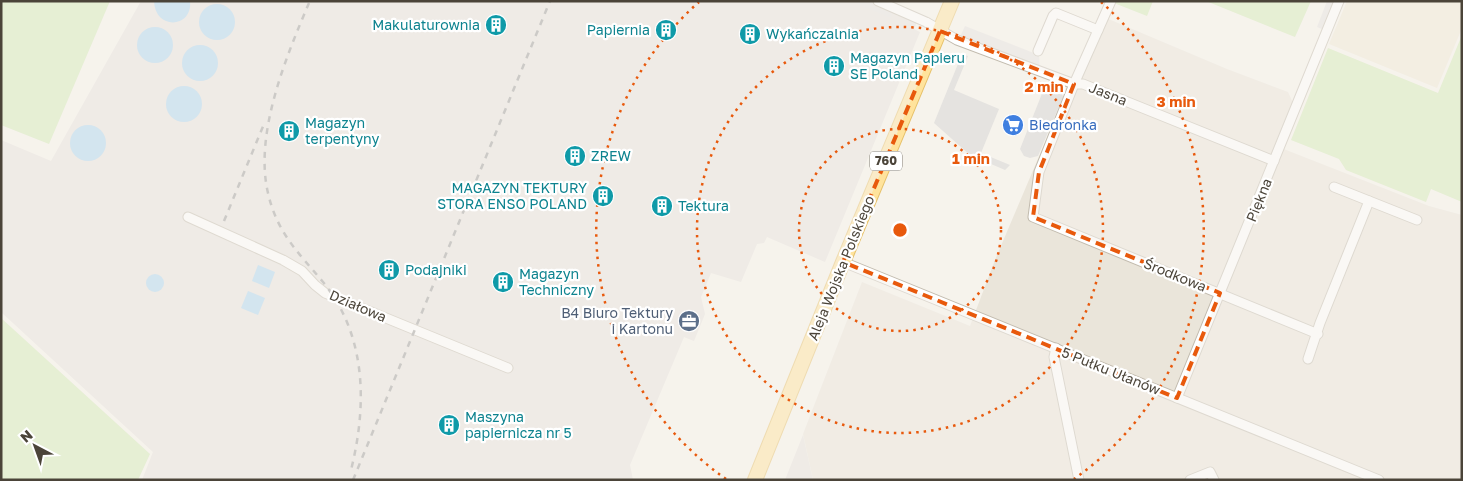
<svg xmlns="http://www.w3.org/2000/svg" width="1463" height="481" font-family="'Golos Text',sans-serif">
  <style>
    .residential { fill: #eae5da }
    .industrial { fill: #e6e2dd }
    .education { fill: #efe8d6 }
    .green { fill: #d2eab5 }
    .parking { fill: #e5e3e0 }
    .water { fill: #a9d4f2 }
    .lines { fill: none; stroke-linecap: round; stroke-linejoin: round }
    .minor-casing { stroke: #c2bbae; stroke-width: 11 }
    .primary-casing { stroke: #e6c16a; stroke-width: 16 }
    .minor { stroke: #fff; stroke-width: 9 }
    .primary { stroke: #ffe39c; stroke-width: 14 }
    .rail { stroke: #9a9a9a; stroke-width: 2.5; stroke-dasharray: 6 6; stroke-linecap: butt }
    .marked { fill: none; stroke: #e8590c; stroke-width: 4; stroke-dasharray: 10 6; stroke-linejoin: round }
    .ring { fill: none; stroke: #e8590c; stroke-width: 2.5; stroke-dasharray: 2.5 5 }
    .labels { text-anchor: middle; stroke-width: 4.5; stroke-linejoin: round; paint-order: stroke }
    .shield { fill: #fff; stroke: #817c74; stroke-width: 1 }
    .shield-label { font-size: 12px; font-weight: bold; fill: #4b4439 }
    .culture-label { font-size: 14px; fill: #0d838f; stroke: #fff; text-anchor: start }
    .street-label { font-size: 14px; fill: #4b4439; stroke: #fff }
    .shop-label { font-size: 14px; fill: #366cbe; stroke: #fff; text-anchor: start }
    .service-label { font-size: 14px; fill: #4e5e75; stroke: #fff; text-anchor: end }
    .centre { fill: #e8590c; stroke: #fff; stroke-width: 2.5 }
    .ring-label { font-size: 15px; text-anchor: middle; font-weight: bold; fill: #e8590c; stroke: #fff; stroke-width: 4.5; stroke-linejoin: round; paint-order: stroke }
  </style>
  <rect width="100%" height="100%" fill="#f6f3ec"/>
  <polygon class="residential" points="1099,15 1227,69 1288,92 1293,103 1276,146 1429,206 1462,215 1462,480 813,480 803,434 862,282 970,326 995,260"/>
  <g class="industrial">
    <polygon points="141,1 870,1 897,12 896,15 917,22 914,29 920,32 825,262 767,237 764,243 757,244 741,282 711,273 701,297 705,314 694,341 684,337 630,465 633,480 142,480 153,452 1,312 1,140 51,161"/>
    <polygon points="803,435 813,480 785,480"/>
  </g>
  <polygon class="education" points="1347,1 1462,1 1462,28 1437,88 1329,44"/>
  <g class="green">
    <polygon points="1,1 110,1 49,144 1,125"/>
    <polygon points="1115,1 1153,1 1147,16 1114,3"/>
    <polygon points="1206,1 1311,1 1295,37"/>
    <polygon points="1462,35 1462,202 1431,189 1426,202 1346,170 1339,159 1291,140 1328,48 1438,93"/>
    <polygon points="1,318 150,454 138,480 1,480"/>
  </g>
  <g class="parking">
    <polygon points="851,1 868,1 893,12 891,18"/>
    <polygon points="1327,1 1336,1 1324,30 1317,27"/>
    <polygon points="965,26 1039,55 1040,68 960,37"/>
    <polygon points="962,54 968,56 954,90 999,109 981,153 1010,165 1005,170 970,155 934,123"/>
    <polygon points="1045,86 1050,92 1056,94 1061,91 1063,97 1038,156 1030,158 1024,156 1020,149"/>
  </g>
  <g class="water">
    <path d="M154 1H190C193 28 155 31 154 1Z"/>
    <circle cx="217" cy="22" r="18"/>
    <circle cx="155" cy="45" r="18"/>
    <circle cx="200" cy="63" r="18"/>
    <circle cx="184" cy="104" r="18"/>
    <circle cx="88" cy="143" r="18"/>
    <polygon points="258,265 275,272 269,288 252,281"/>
    <circle cx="155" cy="283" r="9"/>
    <polygon points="248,291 265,298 258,315 241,308"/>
  </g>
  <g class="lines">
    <g class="minor-casing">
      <g id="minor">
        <polyline points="878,1 926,22 957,40 1074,84 1083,84 1274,161"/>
        <polyline points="1111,1 1074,84 1039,172 1033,217 1318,334"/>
        <polyline points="1038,51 1053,16 1056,13 1098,30"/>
        <polyline points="1334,187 1417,220"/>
        <polyline points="188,217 283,260 302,271 315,285 325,293 508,368"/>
        <polyline points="843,262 1379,480"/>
        <polyline points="1056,348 1054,357 1079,480"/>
        <polyline points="1308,359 1320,323 1369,201"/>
        <polyline points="1177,398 1339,1"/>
        <polyline points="1190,480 1210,472 1214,480"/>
      </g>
    </g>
    <g class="primary-casing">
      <polyline id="primary" points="755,480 843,262 952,1"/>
    </g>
    <use href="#minor" class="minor"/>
    <use href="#primary" class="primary"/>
    <g class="rail">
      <path d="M309 3C286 57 254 134 268 193 277 233 298 252 323 282 367 336 367 406 351 470"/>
      <polyline points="224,221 264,124"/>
      <polyline points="353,480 550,1"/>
    </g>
  </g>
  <path d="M0 0H1463V481H0ZM940 31 1074 84 1039 172 1033 217 1220 293 1177 398 843 262Z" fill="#f6f3ec" fill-opacity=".55" fill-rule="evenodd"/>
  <path class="marked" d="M940 31 1074 84 1039 172 1033 217 1220 293 1177 398 843 262Z"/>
  <g class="ring">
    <circle cx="900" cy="230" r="101"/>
    <circle cx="900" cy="230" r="203"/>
    <path d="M726 479A304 304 0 0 1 699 2M1101 2A304 304 0 0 1 1074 479"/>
  </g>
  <defs>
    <g id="building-disc" transform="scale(1.125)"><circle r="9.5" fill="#0f9aa8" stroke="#fff"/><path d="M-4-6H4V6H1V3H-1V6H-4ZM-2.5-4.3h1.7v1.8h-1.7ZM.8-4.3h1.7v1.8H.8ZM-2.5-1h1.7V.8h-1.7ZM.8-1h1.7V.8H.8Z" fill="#fff"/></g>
    <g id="supermarket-disc" transform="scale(1.125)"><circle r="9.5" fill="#3f7fe0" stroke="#fff"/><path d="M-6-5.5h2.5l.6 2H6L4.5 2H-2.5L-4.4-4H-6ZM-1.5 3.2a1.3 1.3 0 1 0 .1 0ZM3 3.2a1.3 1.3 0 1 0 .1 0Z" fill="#fff"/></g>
    <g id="office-disc" transform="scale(1.125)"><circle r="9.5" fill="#5c6f8a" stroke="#fff"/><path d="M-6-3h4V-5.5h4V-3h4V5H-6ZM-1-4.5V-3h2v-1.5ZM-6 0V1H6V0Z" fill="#fff"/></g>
  </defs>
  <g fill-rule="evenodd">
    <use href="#building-disc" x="496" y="25"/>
    <use href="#building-disc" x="666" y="30"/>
    <use href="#building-disc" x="750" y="34"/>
    <use href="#building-disc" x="834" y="66"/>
    <use href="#supermarket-disc" x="1013" y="125"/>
    <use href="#building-disc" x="289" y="131"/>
    <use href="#building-disc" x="575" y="156"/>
    <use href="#building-disc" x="603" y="196"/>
    <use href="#building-disc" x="662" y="206"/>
    <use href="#building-disc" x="389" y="270"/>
    <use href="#building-disc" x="503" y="282"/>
    <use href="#office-disc" x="689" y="321"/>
    <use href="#building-disc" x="449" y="425"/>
  </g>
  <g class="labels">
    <rect class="shield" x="870" y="151.5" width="32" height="19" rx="4"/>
    <g class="shield-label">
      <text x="886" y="165">760</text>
    </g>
    <g class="culture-label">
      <text x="480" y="30" text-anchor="end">Makulaturownia</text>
      <text x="650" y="35" text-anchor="end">Papiernia</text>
      <text x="766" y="39">Wykańczalnia</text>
      <text x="850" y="63">Magazyn Papieru<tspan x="850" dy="16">SE Poland</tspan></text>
      <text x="305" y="128">Magazyn<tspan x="305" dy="16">terpentyny</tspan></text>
      <text x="591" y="161">ZREW</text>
      <text x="587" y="193" text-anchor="end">MAGAZYN TEKTURY<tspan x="587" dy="16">STORA ENSO POLAND</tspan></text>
      <text x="678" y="211">Tektura</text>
      <text x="405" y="275">Podajniki</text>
      <text x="519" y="279">Magazyn<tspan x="519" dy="16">Techniczny</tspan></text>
      <text x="465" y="422">Maszyna<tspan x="465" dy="16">papiernicza nr 5</tspan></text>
    </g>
    <g class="street-label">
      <text transform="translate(1108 94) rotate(22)" y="5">Jasna</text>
      <text transform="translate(1259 200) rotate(-68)" y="5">Piękna</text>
      <text transform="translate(841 268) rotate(-68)" y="5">Aleja Wojska Polskiego</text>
      <text transform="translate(1175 275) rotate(22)" y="5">Środkowa</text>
      <text transform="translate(358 306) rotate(23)" y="5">Działowa</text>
      <text transform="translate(1111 371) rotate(22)" y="5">5 Pułku Ułanów</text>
    </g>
    <g class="shop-label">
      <text x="1029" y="130">Biedronka</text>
    </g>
    <g class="service-label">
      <text x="673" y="318">B4 Biuro Tektury<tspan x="673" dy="16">i Kartonu</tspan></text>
    </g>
  </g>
  <circle cx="900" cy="230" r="8" class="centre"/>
  <g class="ring-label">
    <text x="1044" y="92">2 min</text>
    <text x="1176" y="107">3 min</text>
    <text x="971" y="164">1 min</text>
  </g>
  <rect width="1463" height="481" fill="none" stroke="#4b4439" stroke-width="5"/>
  <g transform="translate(35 446) rotate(319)" stroke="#ffffff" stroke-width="4" paint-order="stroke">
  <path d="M0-4L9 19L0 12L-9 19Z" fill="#4b4439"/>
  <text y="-8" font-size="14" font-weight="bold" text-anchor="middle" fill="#4b4439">N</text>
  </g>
</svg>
